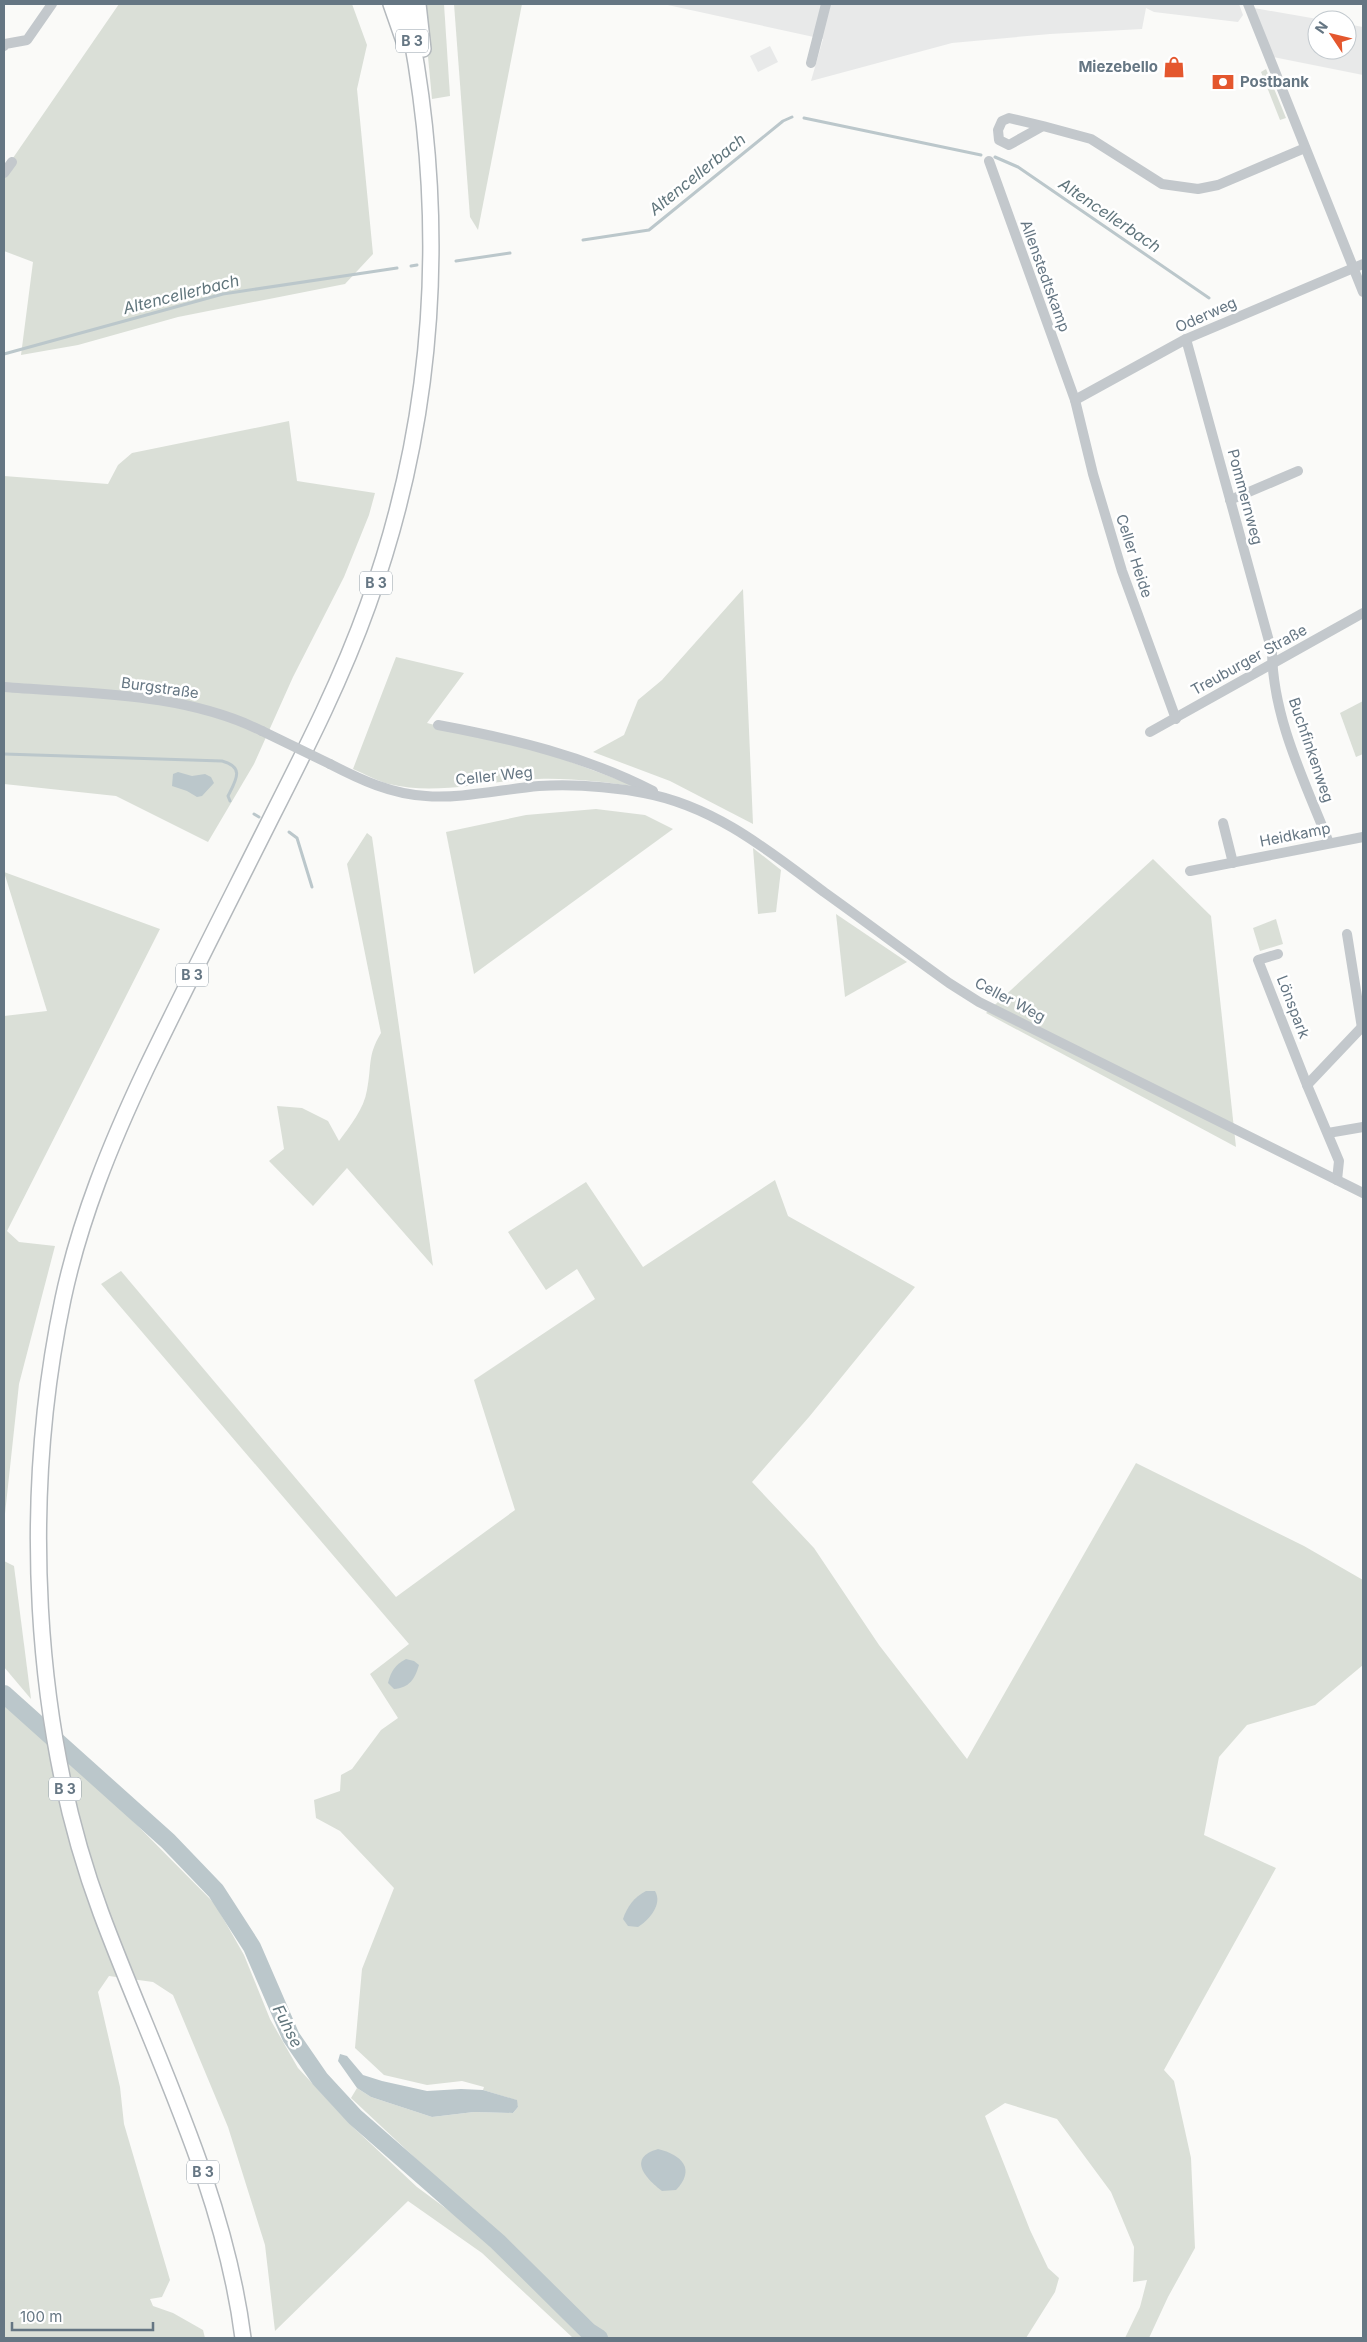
<svg xmlns="http://www.w3.org/2000/svg" width="1367" height="2342" font-family="Inter,sans-serif">
  <style>
    .built { fill: #e8e9e9 }
    .green { fill: #dadfd7 }
    .water { fill: #bbc7cb }
    .lines { fill: none; stroke-linecap: round; stroke-linejoin: round }
    .stream { stroke: #bbc7cb; stroke-width: 3 }
    .river { stroke: #bbc7cb; stroke-width: 18 }
    .highway-casing { stroke: #b4b9bd; stroke-width: 18 }
    .minor { stroke: #c3c8cc; stroke-width: 10 }
    .highway { stroke: #fff; stroke-width: 15 }
    .minor-bridge { stroke: #c3c8cc; stroke-width: 10 }
    .labels { text-anchor: middle; stroke-width: 5; stroke-linejoin: round; paint-order: stroke }
    .shield { fill: #fff; stroke: #939fa8; stroke-width: 1 }
    .shield-label { font-size: 14px; font-weight: bold; fill: #657683 }
    .poi-label { font-size: 15px; font-weight: bold; fill: #657683; stroke: #fff; text-anchor: end }
    .street-label { font-size: 15px; fill: #657683; stroke: #fff }
    .water-label { font-size: 16px; font-style: italic; fill: #60757c; stroke: #fff }
  </style>
  <rect width="100%" height="100%" fill="#fafaf8"/>
  <g class="built">
    <polygon points="663,4 1239,4 1243,15 1238,22 1154,12 1146,8 1142,29 1050,34 952,43 811,81 823,39"/>
    <polygon points="1254,8 1323,20 1317,20 1317,50 1347,50 1347,24 1363,27 1363,75 1273,57"/>
    <polygon points="770,46 778,62 758,72 750,56"/>
  </g>
  <g class="green">
    <polygon points="119,4 352,4 367,45 357,89 373,254 345,284 178,317 78,345 21,355 33,262 4,251 4,171"/>
    <polygon points="423,4 444,4 450,96 432,99"/>
    <polygon points="454,4 522,4 478,230 470,217"/>
    <polygon points="1266,69 1286,118 1280,120 1261,72"/>
    <polygon points="289,421 297,481 375,493 369,515 344,577 293,677 254,764 208,842 116,796 4,784 4,476 108,484 118,465 132,453"/>
    <polygon points="743,589 753,824 670,781 593,752 624,735 638,700 662,680"/>
    <path d="M396 657 464 673 427 723 552 755 638 787C605 782 572 778 538 779 489 780 438 796 389 784 377 781 365 774 353 769Z"/>
    <polygon points="1363,701 1363,754 1356,757 1340,713"/>
    <polygon points="596,809 645,815 673,829 474,974 446,832 526,815"/>
    <path d="M367 833 372 837 433 1266 347 1168 313 1206 269 1161 284 1149 277 1106 302 1108 328 1121 339 1141C350 1126 364 1109 367 1090 372 1066 367 1056 381 1033L347 864Z"/>
    <polygon points="753,848 781,870 776,912 758,914"/>
    <polygon points="1153,859 1211,916 1236,1147 986,1013"/>
    <polygon points="4,872 160,929 7,1231 19,1242 55,1246 19,1384 4,1523 4,1016 47,1011"/>
    <polygon points="836,914 907,962 845,997"/>
    <polygon points="1276,919 1283,944 1260,951 1253,928"/>
    <polygon points="775,1180 788,1216 915,1287 809,1417 752,1482 814,1548 879,1645 967,1759 1136,1463 1304,1546 1363,1580 1363,1665 1315,1705 1247,1725 1219,1757 1204,1835 1276,1868 1164,2070 1174,2081 1191,2158 1195,2248 1168,2297 1149,2338 1125,2338 1140,2307 1147,2280 1133,2282 1134,2247 1111,2192 1057,2119 1005,2103 985,2116 1030,2230 1048,2268 1059,2278 1055,2292 1026,2338 606,2338 587,2325 538,2273 351,2098 357,2088 371,2097 432,2117 474,2112 513,2113 518,2107 516,2100 483,2090 484,2087 462,2081 427,2085 384,2075 355,2048 362,1969 394,1888 340,1831 316,1818 314,1800 340,1791 341,1775 352,1769 381,1730 398,1718 370,1674 409,1644 101,1284 121,1271 396,1597 515,1510 474,1380 595,1299 577,1269 546,1290 508,1232 586,1182 643,1267"/>
    <polygon points="4,1561 14,1566 31,1699 4,1667"/>
    <polygon points="4,1705 127,1815 215,1904 244,1955 270,2019 298,2068 354,2128 417,2187 471,2227 585,2338 573,2338 482,2253 408,2201 275,2331 265,2245 228,2127 173,1995 153,1982 109,1976 98,1992 120,2087 124,2124 170,2280 162,2297 150,2299 153,2306 173,2313 203,2330 205,2338 4,2338"/>
  </g>
  <g class="water">
    <polygon points="178,772 192,776 205,774 211,777 214,783 202,796 197,797 187,791 172,786 173,774"/>
    <path d="M406 1659 414 1661 419 1665C415 1679 409 1688 394 1689L388 1683C391 1671 395 1665 406 1659Z"/>
    <path d="M646 1891H655C663 1904 649 1920 638 1927L628 1926 623 1919C627 1907 634 1897 646 1891Z"/>
    <polygon points="340,2054 347,2056 363,2075 382,2081 427,2091 461,2089 483,2090 517,2100 518,2107 513,2113 474,2112 432,2117 371,2097 357,2088 338,2061"/>
    <path d="M658 2149C682 2155 696 2169 676 2190L662 2191C645 2178 627 2158 658 2149Z"/>
  </g>
  <g class="lines">
    <g class="stream">
      <polyline points="804,118 981,155"/>
      <polyline points="995,157 1018,167 1209,298"/>
      <polyline points="583,240 649,230 783,121 792,117"/>
      <polyline points="456,261 510,253"/>
      <polyline points="411,266 417,265"/>
      <polyline points="4,354 223,294 397,268"/>
      <path d="M4 754 222 761C245 767 236 780 228 796L230 801"/>
      <polyline points="254,814 259,817"/>
      <polyline points="289,832 297,838 312,887"/>
    </g>
    <polyline class="river" points="4,1694 168,1841 216,1891 252,1947 291,2037 320,2079 355,2117 498,2242 588,2331 599,2338"/>
    <g class="highway-casing">
      <g id="highway">
        <polyline points="391,4 405,44"/>
        <polyline points="418,4 423,49"/>
        <path d="M243 2338C224 2188 153 2053 101 1913 31 1725 22 1494 63 1299 80 1219 111 1143 146 1069 187 984 230 900 272 816 307 747 342 678 368 605 439 408 448 208 405 4"/>
      </g>
    </g>
    <g class="minor">
      <polyline points="1248,4 1363,292"/>
      <polyline points="4,46 5,44 27,40 52,4"/>
      <polyline points="811,63 826,4"/>
      <polyline points="1043,126 1009,145 999,140 998,130 1002,121 1009,118 1043,126 1091,139 1162,184 1198,189 1218,185 1305,148"/>
      <polyline points="989,161 1075,400 1093,474 1122,571 1176,719"/>
      <polyline points="4,173 12,162"/>
      <path d="M1186 339 1272 652C1273 719 1305 782 1329 843"/>
      <polyline points="1075,400 1186,339 1363,264"/>
      <polyline points="1230,500 1298,471"/>
      <path d="M4 687C91 694 183 692 262 731"/>
      <path d="M438 725C513 739 585 756 653 791"/>
      <polyline points="1150,732 1363,613"/>
      <path d="M330 764C361 780 391 794 426 796 459 799 504 789 539 786 572 784 611 787 644 793 714 806 768 850 824 892 866 922 907 953 949 983L979 1002 1363 1193"/>
      <polyline points="1223,823 1233,863"/>
      <polyline points="1190,871 1363,837"/>
      <polyline points="1347,934 1362,1028"/>
      <polyline points="1278,954 1258,960 1307,1085"/>
      <polyline points="1328,1133 1363,1127"/>
      <polyline points="1337,1180 1339,1161 1307,1085 1363,1026"/>
    </g>
    <use href="#highway" class="highway"/>
    <polyline class="minor-bridge" points="262,731 330,764"/>
  </g>
  <defs>
    <g id="shop-bare" transform="scale(1.725)"><path d="M-5-2.5h2.3a2.7 3.5 0 0 1 5.4 0H5L5.5 6h-11ZM-1.5-2.5h3a1.5 2.3 0 0 0-3 0Z" fill="#e4572e" stroke="#fff" stroke-width="2.5" paint-order="stroke"/></g>
    <g id="bank-bare" transform="scale(1.725)"><path d="M-6-4H6V4H-6ZM0-2.3a2.3 2.3 0 1 0 0 4.6a2.3 2.3 0 1 0 0-4.6Z" fill="#e4572e" stroke="#fff" stroke-width="2.5" paint-order="stroke"/></g>
  </defs>
  <g fill-rule="evenodd">
    <use href="#shop-bare" x="1174" y="67"/>
    <use href="#bank-bare" x="1223" y="82"/>
  </g>
  <g class="labels">
    <g class="shield">
      <rect x="396" y="29.5" width="32" height="23" rx="4"/>
      <rect x="360" y="571.5" width="32" height="23" rx="4"/>
      <rect x="176" y="963.5" width="32" height="23" rx="4"/>
      <rect x="49" y="1777.5" width="32" height="23" rx="4"/>
      <rect x="187" y="2160.5" width="32" height="23" rx="4"/>
    </g>
    <g class="shield-label">
      <text x="412" y="46">B 3</text>
      <text x="376" y="588">B 3</text>
      <text x="192" y="980">B 3</text>
      <text x="65" y="1794">B 3</text>
      <text x="203" y="2177">B 3</text>
    </g>
    <g class="poi-label">
      <text x="1158" y="72">Miezebello</text>
      <text x="1240" y="87" text-anchor="start">Postbank</text>
    </g>
    <g class="street-label">
      <text transform="translate(1045 276) rotate(70)" y="5">Allenstedtskamp</text>
      <text transform="translate(1206 315) rotate(-24)" y="5">Oderweg</text>
      <text transform="translate(1245 497) rotate(75)" y="5">Pommernweg</text>
      <text transform="translate(1134 556) rotate(72)" y="5">Celler Heide</text>
      <text transform="translate(1249 660) rotate(-29)" y="5">Treuburger Straße</text>
      <text transform="translate(160 688) rotate(8)" y="5">Burgstraße</text>
      <text transform="translate(1311 750) rotate(71)" y="5">Buchfinkenweg</text>
      <text transform="translate(494 776) rotate(-6)" y="5">Celler Weg</text>
      <text transform="translate(1295 835) rotate(-11)" y="5">Heidkamp</text>
      <text transform="translate(1010 1000) rotate(28)" y="5">Celler Weg</text>
      <text transform="translate(1293 1007) rotate(69)" y="5">Lönspark</text>
    </g>
    <g class="water-label">
      <text transform="translate(697 174) rotate(-39)" y="6">Altencellerbach</text>
      <text transform="translate(1110 215) rotate(34)" y="6">Altencellerbach</text>
      <text transform="translate(181 294) rotate(-14)" y="6">Altencellerbach</text>
      <text transform="translate(288 2026) rotate(63)" y="6">Fuhse</text>
    </g>
  </g>
  <rect width="1367" height="2342" fill="none" stroke="#657683" stroke-width="10"/>
  <g transform="translate(1332 35) rotate(305)"><circle r="24" fill="#ffffff" stroke="#c1c8cd"/>
  <path d="M0-4L9 19L0 12L-9 19Z" fill="#e4572e"/>
  <text y="-8" font-size="14" font-weight="bold" text-anchor="middle" fill="#657683">N</text>
  </g>
  <path d="M12 2322v8h141v-8" fill="none" stroke="#657683" stroke-width="2.5"/>
  <text x="20" y="2322" font-size="15" fill="#657683" stroke="#ffffff" stroke-width="4" paint-order="stroke">100 m</text>
</svg>
